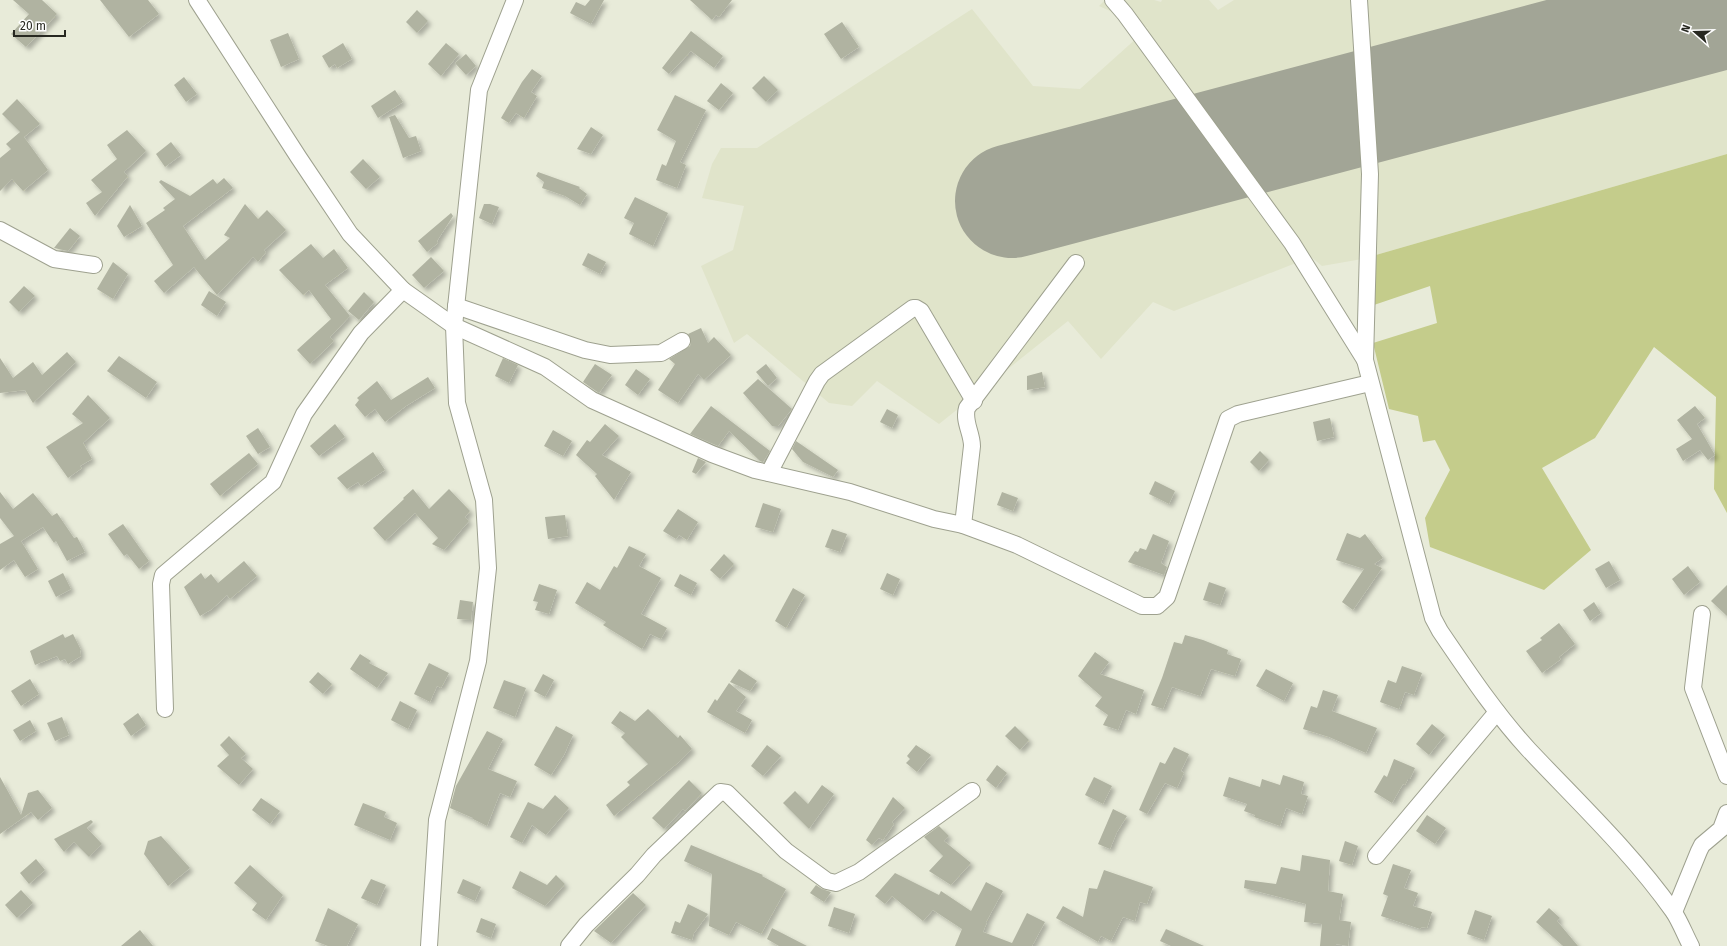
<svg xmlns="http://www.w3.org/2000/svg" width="1727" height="946" font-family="'Fira Sans',sans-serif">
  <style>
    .built { fill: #e0e4ca }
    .green { fill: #c4cc8b }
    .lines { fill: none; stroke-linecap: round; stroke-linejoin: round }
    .runway { stroke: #a2a596; stroke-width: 114 }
    .building { fill: #b0b3a1; filter: url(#shadow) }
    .street-casing { stroke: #9ea18f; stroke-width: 18 }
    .street { stroke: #fff; stroke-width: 16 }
  </style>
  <defs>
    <filter id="shadow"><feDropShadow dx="3.5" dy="3.5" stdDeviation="2" flood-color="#0004"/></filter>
  </defs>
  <rect width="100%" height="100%" fill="#e8ebd9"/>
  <polygon class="built" points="1105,0 1154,0 1161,2 1162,0 1209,0 1218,10 1234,0 1727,0 1727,154 1362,259 1322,266 1311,257 1174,311 1153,302 1101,359 1068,321 939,424 877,381 852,406 829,403 747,334 734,343 701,266 733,250 744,206 702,198 712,164 721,148 757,148 972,9 1033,86 1080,89 1148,28 1099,6"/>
  <polygon class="green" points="1727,154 1727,513 1714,489 1716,397 1654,347 1595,438 1542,468 1591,550 1544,590 1430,547 1425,518 1450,470 1435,440 1423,442 1418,416 1389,409 1373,343 1437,323 1430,286 1368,307 1362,259"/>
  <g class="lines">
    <polyline class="runway" points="1012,201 1727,11"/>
  </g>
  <g class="building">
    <polygon points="13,0 42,0 57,14 26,47 11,34 29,14"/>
    <polygon points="100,0 148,0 159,14 129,37"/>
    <polygon points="590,0 604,0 591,24 570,13 576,2 585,6"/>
    <polygon points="690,0 732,0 719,17 716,15 712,20"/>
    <polygon points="417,10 428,21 417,33 406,22"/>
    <polygon points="842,22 859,47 841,59 824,34"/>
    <polygon points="691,31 723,56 714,68 691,51 669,74 662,68"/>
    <polygon points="288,33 299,59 281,67 270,40"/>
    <polygon points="343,43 352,59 337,68 335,64 329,68 322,56"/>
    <polygon points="446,43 459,54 441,76 428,64"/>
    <polygon points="466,54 476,66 466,75 455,63"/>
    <polygon points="532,69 542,76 531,92 537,96 524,118 516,113 509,123 501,118 522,82"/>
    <polygon points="764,76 778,90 766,102 752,88"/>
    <polygon points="184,77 197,94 186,102 174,85"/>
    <polygon points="721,83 733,93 719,110 707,101"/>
    <polygon points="395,90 403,102 378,118 371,106"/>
    <polygon points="675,95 706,110 680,162 686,165 677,188 656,180 662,164 666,166 676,141 657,130"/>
    <polygon points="17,99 40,124 24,137 48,170 23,191 12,179 0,191 0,158 11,149 6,144 20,132 2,114"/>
    <polygon points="395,115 409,138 416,136 421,151 403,158 389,117"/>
    <polygon points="591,127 603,135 591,154 577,149"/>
    <polygon points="127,130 146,151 124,172 128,176 95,216 86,203 102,192 91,180 117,159 107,145"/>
    <polygon points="171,142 181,155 165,167 156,154"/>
    <polygon points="363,159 380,177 366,189 350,172"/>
    <polygon points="538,172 580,187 579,188 587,194 580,205 565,196 542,188 544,182 536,176"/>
    <polygon points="224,178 233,188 183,226 205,260 230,238 224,235 245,204 258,219 267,210 286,230 264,250 266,252 258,262 253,257 217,295 194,267 164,293 154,281 173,265 146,223 165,210 163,208 175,199 159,182 161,180 190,196 213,179 217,184"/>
    <polygon points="635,197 668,213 653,246 629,234 634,223 624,218"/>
    <polygon points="484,204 490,204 499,207 492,224 479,218"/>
    <polygon points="130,205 142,226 124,237 117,226"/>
    <polygon points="451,213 453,216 437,241 438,243 427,252 418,241"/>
    <polygon points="70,228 80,236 73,245 68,251 54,248"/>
    <polygon points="311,244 323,258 334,249 348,268 325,285 350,316 330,337 334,341 310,364 297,350 331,319 309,290 303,295 279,270"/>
    <polygon points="588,253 606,262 600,274 582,265"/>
    <polygon points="431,257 444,271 424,288 412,275"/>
    <polygon points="113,262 128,274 113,299 97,289"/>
    <polygon points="24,286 35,296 19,312 9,302"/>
    <polygon points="209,291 226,302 217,316 201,305"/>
    <polygon points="364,292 374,302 359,320 348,311"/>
    <polygon points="701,328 708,343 714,337 731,355 704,380 698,374 678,403 658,390 675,364 669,359 690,346 691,341 688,334"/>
    <polygon points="67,352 76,362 33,403 25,390 0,393 0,358 13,378 33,362 42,375"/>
    <polygon points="119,356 157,382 146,398 107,371"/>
    <polygon points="503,358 518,365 509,383 495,376"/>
    <polygon points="595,364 612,375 599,393 583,382"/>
    <polygon points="766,364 777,378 768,386 756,372"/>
    <polygon points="636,369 650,379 638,395 625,385"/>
    <polygon points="1042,372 1045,387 1027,390 1027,376"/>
    <polygon points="428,377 435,388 406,406 385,422 375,409 365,417 355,405 359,400 357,398 377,381 391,400"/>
    <polygon points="758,379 792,409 778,426 772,426 743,393"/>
    <polygon points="88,395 110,418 83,443 92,459 80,466 82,468 68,478 46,447 83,423 72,414"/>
    <polygon points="711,406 770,451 763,462 760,461 729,431 718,446 690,434"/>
    <polygon points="1695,406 1705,418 1697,424 1715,455 1708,460 1700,450 1683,461 1676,449 1692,439 1677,420"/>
    <polygon points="887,409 898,415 892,428 880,422"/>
    <polygon points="1330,418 1334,437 1317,441 1313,422"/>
    <polygon points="335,424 345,437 319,456 310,446"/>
    <polygon points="605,424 619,436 602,455 631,472 614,500 595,476 597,474 576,455 587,440 590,442"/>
    <polygon points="258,428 270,447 258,454 246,436"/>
    <polygon points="553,430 572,441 563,456 544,446"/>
    <polygon points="796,441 838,470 833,477 803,462 792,449"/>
    <polygon points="1260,451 1269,460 1259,471 1250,462"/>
    <polygon points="373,452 385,470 361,486 358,482 347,489 337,478"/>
    <polygon points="249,453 258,464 220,496 210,484"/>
    <polygon points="698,458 706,462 696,474 692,472"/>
    <polygon points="1155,481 1175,491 1169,504 1149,494"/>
    <polygon points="413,489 429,509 449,489 470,511 465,517 469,521 444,550 432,544 438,538 415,513 385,541 373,528 404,499 403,498"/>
    <polygon points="0,492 13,509 33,493 52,516 57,513 74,538 77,537 85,552 67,561 56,541 54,543 43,527 21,541 38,569 25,577 14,560 0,570 0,544 14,536 0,518"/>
    <polygon points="1002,492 1018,498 1013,511 997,505"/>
    <polygon points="763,503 781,509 773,532 755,527"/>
    <polygon points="678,509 698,522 687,540 679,535 676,539 663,531"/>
    <polygon points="565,515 568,536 548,539 545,517"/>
    <polygon points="123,524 149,561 139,569 127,554 124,556 108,534"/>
    <polygon points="832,529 847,534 840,552 825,547"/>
    <polygon points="1347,533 1360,538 1365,534 1383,558 1374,564 1382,568 1353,610 1342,602 1364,569 1336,560"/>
    <polygon points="1153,534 1169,541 1161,563 1167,567 1164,575 1128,562 1135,551 1138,552 1140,548 1146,550"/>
    <polygon points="629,546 646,554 639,566 661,578 641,614 667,628 661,639 650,634 642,649 603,625 606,622 575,603 587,582 600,590 614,566 617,568"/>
    <polygon points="724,554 734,564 720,579 710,570"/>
    <polygon points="244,561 257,576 230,599 227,595 212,609 200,616 184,587 201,573 205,579 211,574 218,583"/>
    <polygon points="1609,561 1620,580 1606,588 1595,569"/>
    <polygon points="1688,566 1700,582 1684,595 1672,579"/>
    <polygon points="63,573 71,589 56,597 48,581"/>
    <polygon points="887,573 900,579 893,595 880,589"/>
    <polygon points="680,574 697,583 691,595 674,586"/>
    <polygon points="1209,582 1226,588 1220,605 1203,600"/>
    <polygon points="539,584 557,590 549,614 535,610 538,602 533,601"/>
    <polygon points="1727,585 1727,616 1711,601"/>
    <polygon points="793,588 805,595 786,628 775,621"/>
    <polygon points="460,600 473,602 471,620 457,619"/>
    <polygon points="1594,602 1601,613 1590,621 1583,610"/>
    <polygon points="1559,623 1575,644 1559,657 1561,659 1542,673 1526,651 1542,640 1540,638"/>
    <polygon points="63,634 65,638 73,634 81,650 80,651 81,656 68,664 65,659 60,661 57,656 35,665 30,651"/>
    <polygon points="1185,635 1203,640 1228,650 1227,654 1241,659 1235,676 1211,669 1200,696 1172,687 1163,709 1151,705 1162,678 1174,642 1182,644"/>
    <polygon points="1095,652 1109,662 1100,674 1144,690 1136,714 1126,710 1118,730 1103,725 1108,715 1095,706 1102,697 1078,676"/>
    <polygon points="360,654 371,661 369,663 388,673 377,688 350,669"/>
    <polygon points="429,663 449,673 441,688 437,686 430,702 414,694"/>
    <polygon points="1402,666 1422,673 1414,695 1405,692 1399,709 1380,702 1388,680 1396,683"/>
    <polygon points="739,669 757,681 750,691 730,682"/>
    <polygon points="1266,669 1293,683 1284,701 1256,686"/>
    <polygon points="318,672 332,684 323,694 309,682"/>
    <polygon points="543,674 554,680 545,697 534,691"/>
    <polygon points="30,679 39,694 21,706 11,691"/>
    <polygon points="504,680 526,688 515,717 493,708"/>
    <polygon points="729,683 746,697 736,711 752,720 745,733 707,712 715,699 717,701"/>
    <polygon points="1323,690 1338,695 1332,711 1377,728 1366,753 1329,737 1303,729 1311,706 1317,708"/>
    <polygon points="400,701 417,710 408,729 391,720"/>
    <polygon points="648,709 678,738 680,735 692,749 680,761 614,816 606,805 630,785 627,782 648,764 621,737 625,733 611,723 620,711 635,721"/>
    <polygon points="138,713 146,725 131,736 123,724"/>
    <polygon points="62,717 69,735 55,741 47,723"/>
    <polygon points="30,720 36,731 20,741 13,730"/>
    <polygon points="1432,724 1445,735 1429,755 1416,744"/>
    <polygon points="556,726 573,735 564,755 551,775 534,765"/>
    <polygon points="1015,726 1029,740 1020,750 1005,736"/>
    <polygon points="487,731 503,739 488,769 517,781 510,797 500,793 487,826 473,819 473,818 450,808 456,786"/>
    <polygon points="229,736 246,754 241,758 253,769 239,785 217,766 229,755 220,745"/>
    <polygon points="767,745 781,756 763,776 751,766"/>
    <polygon points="916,745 931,755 917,772 906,763 910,759 907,756"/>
    <polygon points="1174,747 1189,754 1181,771 1184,773 1177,788 1165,783 1147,814 1139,810 1160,762 1165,764"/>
    <polygon points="1394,759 1415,768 1410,779 1408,779 1405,785 1403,784 1392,803 1374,792 1384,775 1387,777"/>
    <polygon points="997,765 1007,773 996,788 986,780"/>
    <polygon points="1283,775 1304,782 1301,794 1308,796 1302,814 1286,808 1280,826 1254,817 1255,815 1244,811 1247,804 1223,796 1229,777 1260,787 1262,779 1280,785"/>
    <polygon points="0,777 21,815 28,793 38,790 52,808 38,820 31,812 0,834"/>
    <polygon points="1094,777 1112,786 1103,804 1085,795"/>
    <polygon points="689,780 702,793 685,811 683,809 664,829 652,818"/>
    <polygon points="822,785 834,794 809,829 783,803 795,791 808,804"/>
    <polygon points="555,795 569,808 546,835 532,825 522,843 510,837 528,802 543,809"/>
    <polygon points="893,797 905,808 892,822 894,824 883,840 879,838 872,845 866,840"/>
    <polygon points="261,798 280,811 270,824 252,810"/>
    <polygon points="363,803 386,812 384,817 397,823 390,840 354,825"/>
    <polygon points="1113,809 1127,816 1117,832 1110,849 1098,844"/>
    <polygon points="1427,815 1446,828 1435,844 1416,831"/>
    <polygon points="91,820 93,822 87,828 102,844 89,857 74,842 64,852 54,839"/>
    <polygon points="939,826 949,836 944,841 971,863 951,885 929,871 943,856 924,837"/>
    <polygon points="161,836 190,868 168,886 144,854 148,841"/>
    <polygon points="1345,841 1358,846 1352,865 1339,861"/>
    <polygon points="691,845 763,875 762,876 786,889 761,934 736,922 729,935 709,926 712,874 684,861"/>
    <polygon points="1302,855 1330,860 1328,891 1343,894 1339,920 1351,922 1348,946 1336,944 1336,946 1320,946 1322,924 1304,922 1306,904 1244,888 1245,880 1276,884 1281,867 1300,871"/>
    <polygon points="36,859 45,870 29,884 20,873"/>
    <polygon points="1393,864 1411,870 1404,888 1418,893 1413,906 1432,912 1427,928 1422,927 1420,929 1381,916 1388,896 1383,894"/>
    <polygon points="250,865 283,895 266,920 252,910 257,903 234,883"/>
    <polygon points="1104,870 1153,887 1147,904 1140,902 1135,921 1123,917 1111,941 1101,936 1098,942 1056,918 1063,906 1083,917 1089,888 1097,889"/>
    <polygon points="520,871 547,885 556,875 565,884 545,906 512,888"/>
    <polygon points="895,873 939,895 941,891 971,911 986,882 1003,891 986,922 987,922 983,932 1012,943 1027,913 1045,922 1032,946 955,946 962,929 933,910 923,921 892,896 885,904 875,896"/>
    <polygon points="371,879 386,885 377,905 361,898"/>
    <polygon points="463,879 481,887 475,901 457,893"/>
    <polygon points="816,885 822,889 831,892 824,902 810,893"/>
    <polygon points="21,890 33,903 17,918 5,905"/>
    <polygon points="633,893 646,905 611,943 594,931"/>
    <polygon points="688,904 708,914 694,933 692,940 671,933 675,921 680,923"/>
    <polygon points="834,907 855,914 849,933 828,926"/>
    <polygon points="328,908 358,924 347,946 328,946 315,941"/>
    <polygon points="1549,908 1560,918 1557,921 1578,946 1563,946 1536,922"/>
    <polygon points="1475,910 1492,916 1484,940 1467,934"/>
    <polygon points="481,918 496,924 491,938 476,932"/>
    <polygon points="772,928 807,946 779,946 767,939"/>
    <polygon points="1166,929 1204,946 1171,946 1160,941"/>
    <polygon points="140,930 153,946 121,946"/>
  </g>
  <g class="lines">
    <g class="street-casing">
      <g id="street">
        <polyline points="197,0 299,158 350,234 403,290 454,326 545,367 592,400 712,454 755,470 850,492 934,519 963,525 1017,545 1142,606 1157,606 1167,597 1228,419 1238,414 1370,383"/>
        <polyline points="1113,0 1125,14 1292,243 1365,360"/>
        <path d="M1359 0 1370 174 1365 360 1433 618 1440 631C1468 672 1495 713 1529 750 1578 802 1632 853 1673 911 1680 921 1685 935 1691 946"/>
        <polyline points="0,230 54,259 94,265"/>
        <polyline points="456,306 585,350 610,355 661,353 682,341"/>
        <polyline points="769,473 817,381 822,374 913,308 916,308 921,311 974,401"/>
        <path d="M963 525 972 446C972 433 963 421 967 408L1076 263"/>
        <polyline points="1702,614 1693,688 1727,776"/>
        <polyline points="165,709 161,584 163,575 273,482 304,414 361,333 403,290"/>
        <polyline points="1376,856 1497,712"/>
        <polyline points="1674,912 1699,851 1702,845 1721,829 1727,813"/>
        <polyline points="429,946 437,820 478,661 488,568 484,500 457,403 454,326 479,90 515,0"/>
        <polyline points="569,946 586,925 637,875 654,855 720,792 727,793 786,851 827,881 836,883 859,872 972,791"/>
      </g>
    </g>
    <use href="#street" class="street"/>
  </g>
  <g transform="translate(1695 32) rotate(290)" stroke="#ffffff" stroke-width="3" paint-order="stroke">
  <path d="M0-3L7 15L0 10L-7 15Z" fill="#272821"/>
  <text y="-6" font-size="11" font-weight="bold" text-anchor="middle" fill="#272821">N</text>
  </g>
  <path d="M14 30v6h51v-6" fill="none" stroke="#272821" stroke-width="2"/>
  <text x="20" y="30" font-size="12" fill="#272821" stroke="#ffffff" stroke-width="3" paint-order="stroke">20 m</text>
</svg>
